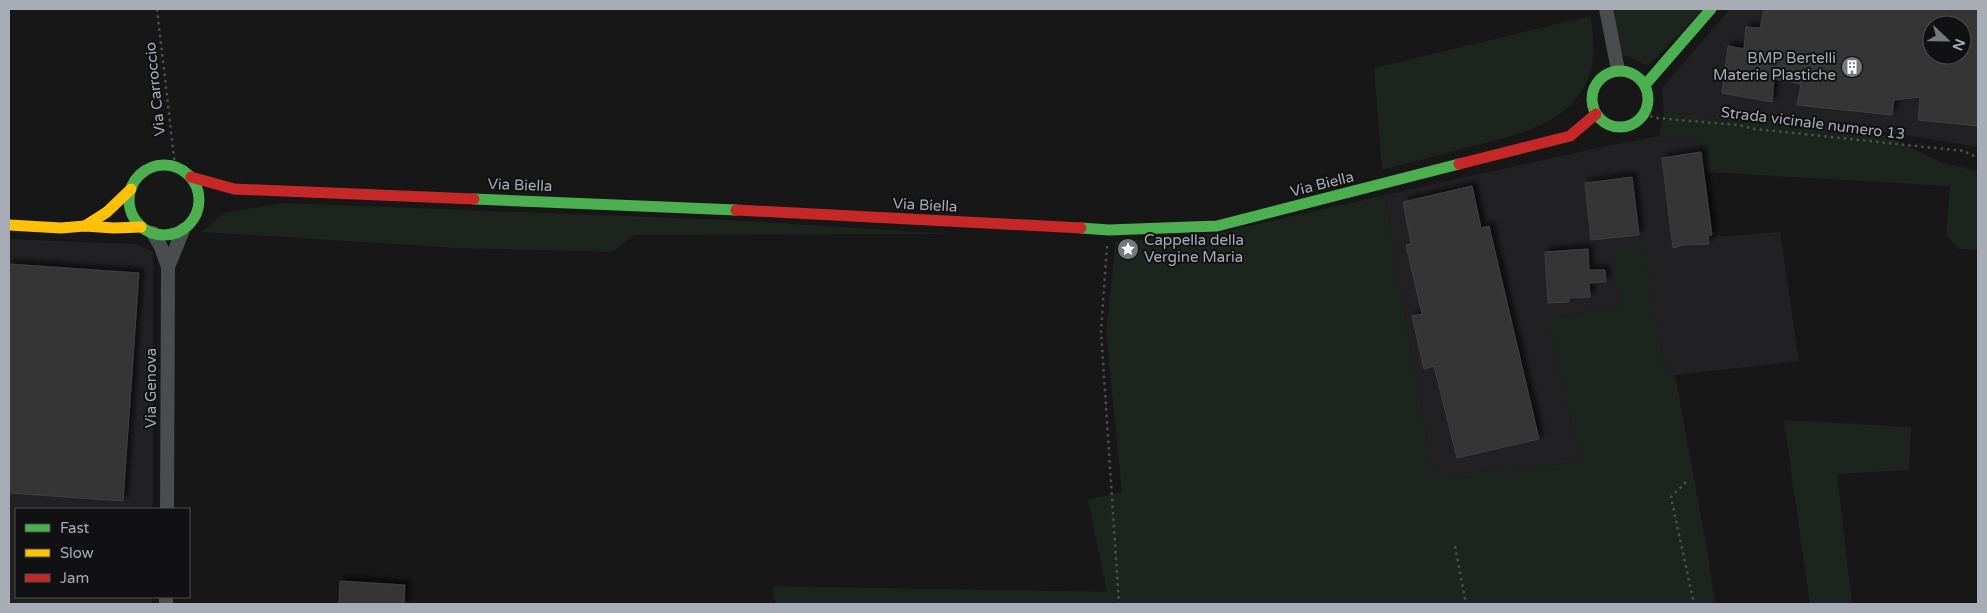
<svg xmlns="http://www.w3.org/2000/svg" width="1987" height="613" font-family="'Varela Round',sans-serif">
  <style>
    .built { fill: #212123; fill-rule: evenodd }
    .green { fill: #1d241e }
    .building { fill: #353536; stroke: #3f4043; fill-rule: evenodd; filter: url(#shadow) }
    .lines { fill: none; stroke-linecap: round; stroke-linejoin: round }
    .path { stroke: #4d4e51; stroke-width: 2.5; stroke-dasharray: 2.5 4; stroke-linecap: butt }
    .street { stroke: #4b4c50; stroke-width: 14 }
    .fast { stroke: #4caf50; stroke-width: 11 }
    .slow { stroke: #ffc107; stroke-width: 11 }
    .jam { stroke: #c62828; stroke-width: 11 }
    .labels { text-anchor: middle; stroke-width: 4; stroke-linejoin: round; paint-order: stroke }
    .poi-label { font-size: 15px; fill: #a8acb7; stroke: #111113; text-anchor: end }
    .street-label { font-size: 15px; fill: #a8acb7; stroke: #111113 }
  </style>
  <defs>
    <filter id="shadow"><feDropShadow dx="4.5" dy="-4.5" stdDeviation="2.5" flood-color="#0009"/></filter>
  </defs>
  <rect width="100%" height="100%" fill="#171717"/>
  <g class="built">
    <path d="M1730 9H1978V147L1874 130 1664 112 1662 88ZM1932 25H1962V55H1932Z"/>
    <polygon points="1659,136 1700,140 1713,237 1780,232 1799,361 1666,376 1643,244 1614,249 1621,305 1549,318 1549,326 1581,462 1434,476 1400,288 1385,195 1606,146"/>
    <polygon points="9,239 137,244 153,252 153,509 16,509 16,597 152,597 152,604 9,604"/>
  </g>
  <g class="green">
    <polygon points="1610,9 1704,9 1648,66 1630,57 1620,55"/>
    <path d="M1591 16C1592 32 1595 49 1592 65 1580 121 1524 133 1477 145 1445 153 1414 162 1382 170L1374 68Z"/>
    <polygon points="1664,112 1874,130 1942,163 1978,171 1978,250 1959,249 1946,235 1950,186 1704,172 1700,140 1659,136"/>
    <polygon points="1385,195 1400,288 1434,476 1581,462 1549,326 1549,318 1621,305 1613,248 1643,243 1666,376 1675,375 1709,561 1715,604 775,604 773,586 1107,592 1088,500 1122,492 1106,332 1116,242 1219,233"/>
    <polygon points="283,203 729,220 950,234 634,235 612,252 457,248 202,232 224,213"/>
    <polygon points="1784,420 1911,427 1909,470 1837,474 1852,604 1810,604"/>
  </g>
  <g class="building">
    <path d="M1764 9H1978V126L1918 120 1920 97 1894 100 1892 115 1797 105 1801 84 1774 79 1772 102 1722 93 1728 46 1744 49 1746 27 1760 28ZM1932 25H1962V55H1932Z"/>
    <polygon points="1701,152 1712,235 1708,235 1709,244 1683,245 1673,248 1662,158"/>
    <polygon points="1632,177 1639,235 1591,240 1585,183"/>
    <polygon points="1472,186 1481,228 1489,226 1539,439 1457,458 1434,366 1424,369 1412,316 1422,314 1406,245 1411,244 1403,202"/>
    <polygon points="1588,249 1589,270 1605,270 1606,282 1589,283 1590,297 1569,298 1569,302 1548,303 1545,252"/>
    <polygon points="9,264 139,273 123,501 9,493"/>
    <polygon points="340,581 405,585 404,604 339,604"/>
  </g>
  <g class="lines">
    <g class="path">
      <polyline points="157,9 175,166"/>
      <polyline points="1644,114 1656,118 1738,125 1755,129 1964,151 1978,158"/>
      <polyline points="1107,246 1101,331 1119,604"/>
      <polyline points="1686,482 1671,497 1694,604"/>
      <polyline points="1455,546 1466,604"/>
    </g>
    <g class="street">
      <polyline points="1606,9 1618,70"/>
      <polyline points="153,233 161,247 168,267"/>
      <polyline points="167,509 168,267 183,230"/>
      <polyline points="166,604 166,597"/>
    </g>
    <g class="fast">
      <circle cx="1620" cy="99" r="28"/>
      <polyline points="1645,85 1711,9"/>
      <circle cx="164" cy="200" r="35"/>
      <polyline points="474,199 736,210"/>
      <polyline points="1081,228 1109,230 1217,226 1459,164"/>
    </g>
    <g class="slow">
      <polyline points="9,225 61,228 85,226 114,228 141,227"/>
      <polyline points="85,226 107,212 131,189"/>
    </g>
    <g class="jam">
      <polyline points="1459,164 1570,136 1596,114"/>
      <polyline points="191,177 234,189 474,199"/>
      <polyline points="736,210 1081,228"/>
    </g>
  </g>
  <defs>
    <g id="building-disc" transform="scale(1.125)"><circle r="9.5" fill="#75787f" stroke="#111113"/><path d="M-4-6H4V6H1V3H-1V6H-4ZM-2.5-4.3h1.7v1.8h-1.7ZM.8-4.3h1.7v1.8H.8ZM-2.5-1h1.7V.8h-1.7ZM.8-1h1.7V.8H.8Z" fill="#fff"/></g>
    <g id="sight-disc" transform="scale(1.125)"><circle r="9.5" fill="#75787f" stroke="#111113"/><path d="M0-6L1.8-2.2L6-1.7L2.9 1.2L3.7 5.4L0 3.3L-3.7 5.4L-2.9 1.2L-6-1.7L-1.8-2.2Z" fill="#fff"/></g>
  </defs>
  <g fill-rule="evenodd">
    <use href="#building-disc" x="1852" y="67"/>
    <use href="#sight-disc" x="1128" y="249"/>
  </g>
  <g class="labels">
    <g class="poi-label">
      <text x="1836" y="63">BMP Bertelli<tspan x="1836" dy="17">Materie Plastiche</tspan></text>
      <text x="1144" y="245" text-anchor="start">Cappella della<tspan x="1144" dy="17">Vergine Maria</tspan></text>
    </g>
    <g class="street-label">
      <text transform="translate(155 89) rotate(-96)" y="5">Via Carroccio</text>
      <text transform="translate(1813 123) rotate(7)" y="5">Strada vicinale numero 13</text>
      <text transform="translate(1322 184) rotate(-14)" y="5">Via Biella</text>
      <text transform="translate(520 185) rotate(2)" y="5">Via Biella</text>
      <text transform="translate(925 205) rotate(3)" y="5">Via Biella</text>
      <text transform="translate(151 388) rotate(-90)" y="5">Via Genova</text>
    </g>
  </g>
  <rect width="1987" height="613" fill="none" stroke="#a8acb7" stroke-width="20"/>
  <rect x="15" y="508" width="175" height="90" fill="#111113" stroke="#4d4f55"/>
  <rect x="25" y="524" width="25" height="8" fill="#4caf50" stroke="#4d4f55"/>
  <text x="60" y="533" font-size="15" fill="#a8acb7">Fast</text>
  <rect x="25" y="549" width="25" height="8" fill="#ffc107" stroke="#4d4f55"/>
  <text x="60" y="558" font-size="15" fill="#a8acb7">Slow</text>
  <rect x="25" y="574" width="25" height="8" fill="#c62828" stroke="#4d4f55"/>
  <text x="60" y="583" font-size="15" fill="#a8acb7">Jam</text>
  <g transform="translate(1947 40) rotate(112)"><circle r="24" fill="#111113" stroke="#4d4f55"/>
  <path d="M0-4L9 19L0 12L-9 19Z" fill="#75787f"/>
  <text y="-8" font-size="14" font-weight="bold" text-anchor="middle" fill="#a8acb7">N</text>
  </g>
</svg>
